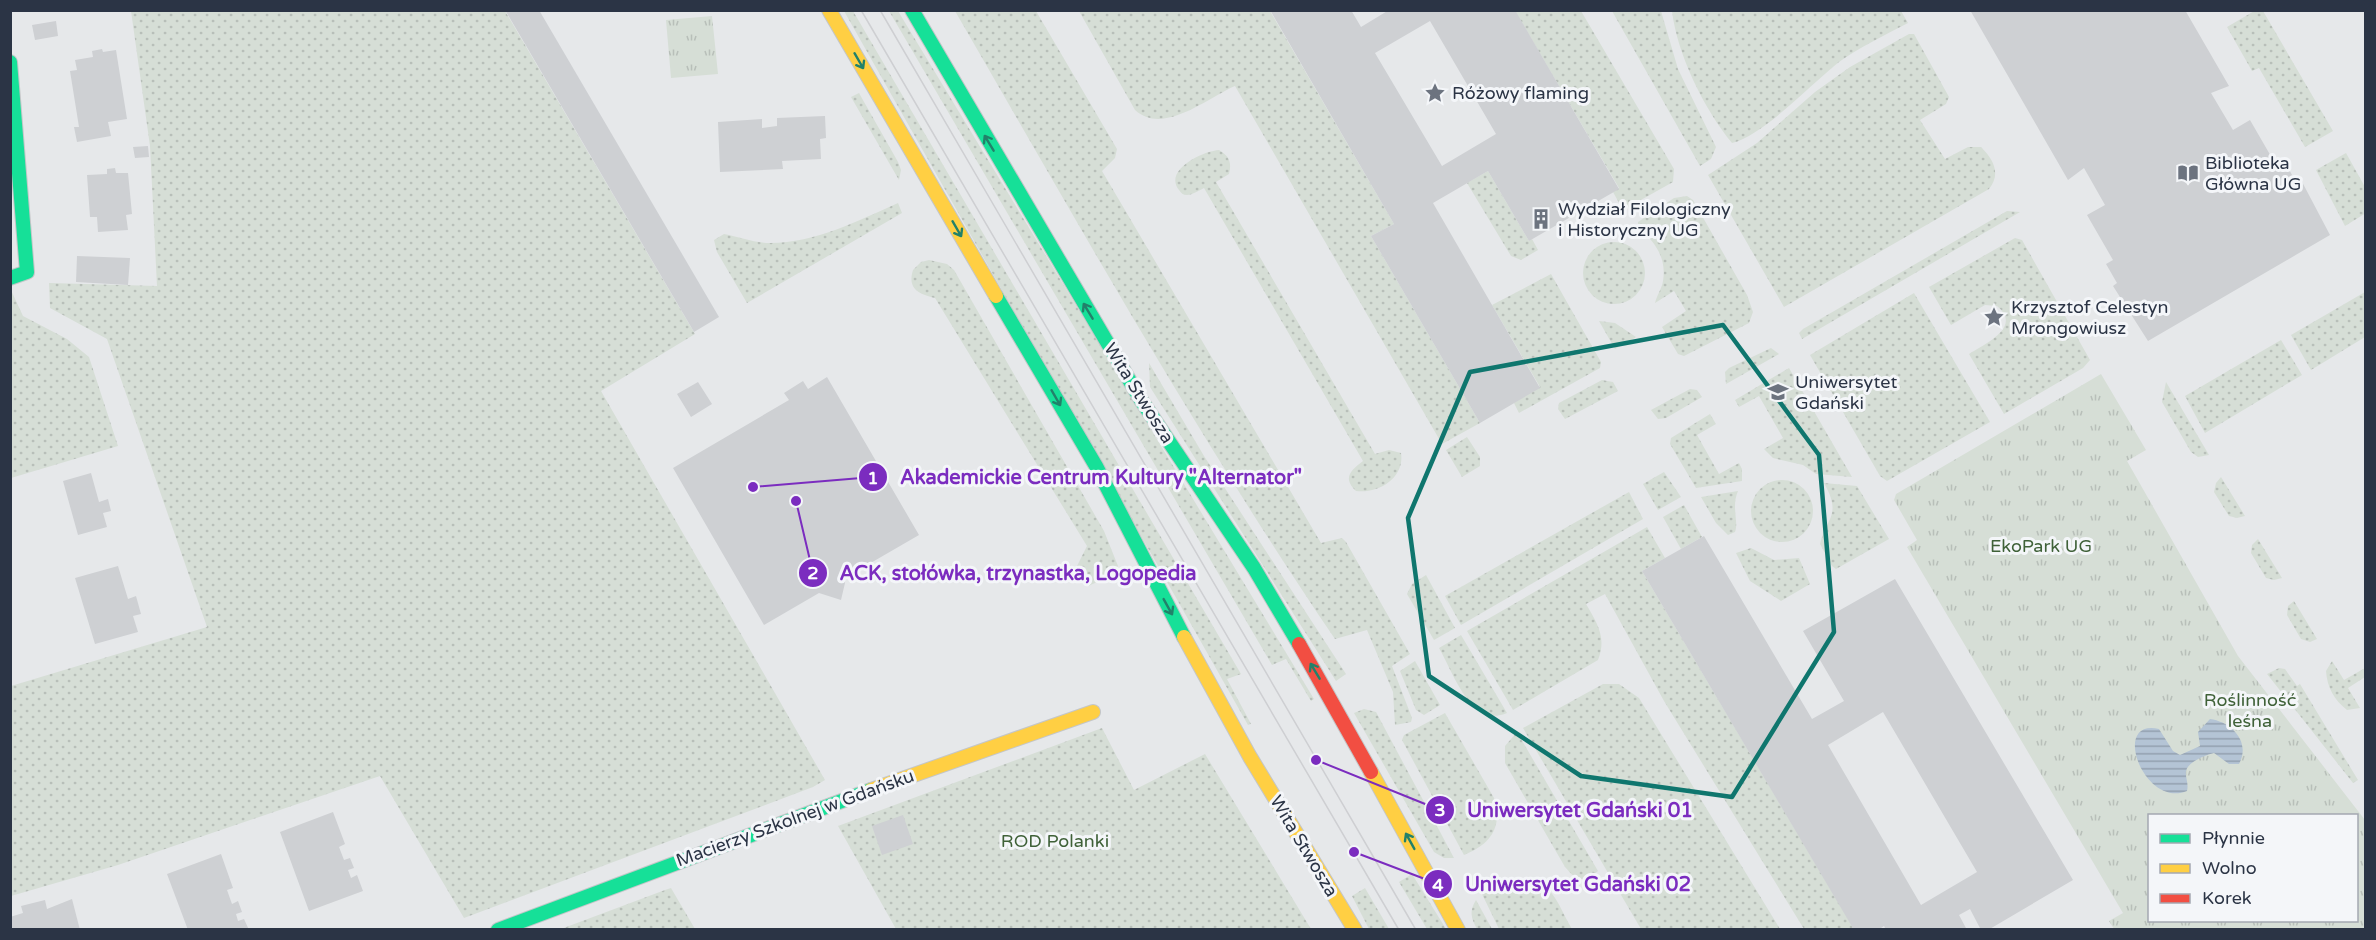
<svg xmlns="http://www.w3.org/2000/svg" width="2376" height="940" font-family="'Varela Round',sans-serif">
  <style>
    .grass { fill: url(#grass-dots) }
    .park { fill: url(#park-tufts); fill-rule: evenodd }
    .water { fill: url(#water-rules) }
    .building { fill: #ced0d3; fill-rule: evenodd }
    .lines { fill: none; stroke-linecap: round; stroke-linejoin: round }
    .fast-casing { stroke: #c4c6c8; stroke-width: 16 }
    .slow-casing { stroke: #c4c6c8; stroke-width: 16 }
    .jam-casing { stroke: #c4c6c8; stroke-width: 16 }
    .fast { stroke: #16e098; stroke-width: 14 }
    .slow { stroke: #ffcf43; stroke-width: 14 }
    .jam { stroke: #f24e42; stroke-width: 14 }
    .tram { stroke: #cecfd2; stroke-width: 1.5 }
    .oneway { stroke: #22816a }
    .marked { fill: none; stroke: #0f766e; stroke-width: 4.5; stroke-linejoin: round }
    .labels { text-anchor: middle; stroke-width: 6; stroke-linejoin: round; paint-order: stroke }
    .poi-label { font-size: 18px; fill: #2b3445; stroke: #f4f6f9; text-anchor: start }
    .street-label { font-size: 18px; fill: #2b3445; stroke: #f4f6f9 }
    .park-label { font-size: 18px; fill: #3f6138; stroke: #f4f6f9 }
    .leader { fill: none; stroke: #7b2cbf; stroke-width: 2 }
    .callout-dot { fill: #7b2cbf; stroke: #f4f6f9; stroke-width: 2 }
    .mark-label { font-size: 18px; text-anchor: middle; font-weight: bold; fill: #fff }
    .callout-label { font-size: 20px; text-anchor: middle; font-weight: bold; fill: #7b2cbf; stroke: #f4f6f9; stroke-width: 6; stroke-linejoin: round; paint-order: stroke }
  </style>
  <defs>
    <pattern id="grass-dots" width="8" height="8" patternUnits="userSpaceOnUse" patternTransform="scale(1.5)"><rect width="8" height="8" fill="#d6ded6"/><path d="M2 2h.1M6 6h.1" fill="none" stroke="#b8bfb9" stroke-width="1.8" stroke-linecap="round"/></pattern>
    <pattern id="park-tufts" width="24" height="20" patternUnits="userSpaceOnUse" patternTransform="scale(1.5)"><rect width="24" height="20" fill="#d6ded6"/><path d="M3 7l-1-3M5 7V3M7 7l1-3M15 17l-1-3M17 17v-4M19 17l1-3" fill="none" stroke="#b8bfb9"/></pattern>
    <pattern id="water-rules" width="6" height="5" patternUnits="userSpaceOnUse" patternTransform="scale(1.5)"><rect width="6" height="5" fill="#b4c4d5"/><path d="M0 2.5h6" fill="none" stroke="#93a0af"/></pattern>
  </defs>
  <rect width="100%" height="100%" fill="#e6e8ea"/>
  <g class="grass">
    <polygon points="2256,10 2263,11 2333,131 2305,147 2259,68 2252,71 2227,27"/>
    <polygon points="131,11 505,11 695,334 601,391 825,780 813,787 464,918 380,776 118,865 11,896 11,686 207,627 107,339 50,308 49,283 157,286 150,146"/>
    <polygon points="844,11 853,11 1241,674 1227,679 1251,724 1248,725"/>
    <polygon points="889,11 898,11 1314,699 1311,701 1286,659 1272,665"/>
    <path d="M955 11H1036L1117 149 1115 158 1102 171 1321 543 1342 538 1346 542 1410 654 1392 666 1412 718 1411 722 1395 725 1393 692 1367 630 1335 639C1197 436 1077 222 955 11Z"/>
    <path d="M1079 11H1270L1394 224 1371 236 1480 423 1442 444 1235 86C1207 98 1163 136 1135 110Z"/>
    <polygon points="1515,11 1581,11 1674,169 1673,182 1623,210 1613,192 1619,188"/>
    <polygon points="1612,11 1661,11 1678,69 1716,147 1711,159 1700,166"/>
    <path d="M1672 11H1901L1908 23C1885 35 1860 47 1839 62 1811 84 1764 135 1732 143 1704 109 1677 54 1672 11Z"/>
    <path d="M1909 34H1914L1949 97 1946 104 1920 120 1945 159 1968 147H1981C1994 160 2001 174 1989 189L1784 307 1708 175 1757 143 1815 92 1850 67Z"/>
    <polygon points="859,93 898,162 901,170 899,180 851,97"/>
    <path d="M1219 150C1229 156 1232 162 1229 174L1216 182 1375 454 1389 450 1401 453C1405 478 1378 494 1356 491 1342 478 1351 470 1363 461L1204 188C1200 190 1192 195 1187 195 1183 195 1181 193 1179 190 1163 170 1203 151 1219 150Z"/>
    <polygon points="2346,153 2365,187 2366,213 2345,226 2316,170"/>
    <polygon points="1488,171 1529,241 1532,239 1538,250 1521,260 1511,256 1467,183"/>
    <path d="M1687 196 1693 200 1747 295 1753 312 1749 323 1684 356 1678 354 1662 327 1686 311 1674 291 1655 303C1657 295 1662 288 1663 281 1667 257 1654 241 1638 227V222L1674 198Z"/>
    <path d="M898 203 902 213 747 303 717 252 714 240 724 234C739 237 755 243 770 243 816 243 857 221 898 203Z"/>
    <polygon points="2007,211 2020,212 1802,339 1799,333 1803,329"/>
    <path d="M2015 238 2022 240 2090 360 2083 368 2004 414 1969 354C1985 344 2023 327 1997 306L1985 305 1951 325 1929 287Z"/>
    <circle cx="1614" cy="273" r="31"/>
    <path d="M929 260 947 264 954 270 1104 531 1118 566 1107 578 1088 586 1073 574 1087 546 935 298C919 294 907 289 913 270L921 262Z"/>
    <polygon points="1551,274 1601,362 1600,368 1519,413 1514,403 1540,387 1492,305"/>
    <polygon points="10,288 23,316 67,339 89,357 118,446 11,478"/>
    <polygon points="2365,292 2365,337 2311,370 2291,335"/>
    <polygon points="1914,293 1990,422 1887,481 1880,476 1810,355"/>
    <polygon points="1599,321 1615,323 1636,337 1615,349"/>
    <polygon points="2281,340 2302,375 2205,433 2185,396"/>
    <polygon points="1771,348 1779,354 1726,384 1725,372 1729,368"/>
    <polygon points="1149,363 1204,456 1346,674 1336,681 1150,387"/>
    <polygon points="1789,368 1852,477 1816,474 1803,465 1773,458 1764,449 1783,438 1759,396 1739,407 1735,400"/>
    <polygon points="1602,380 1613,382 1618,391 1565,419 1558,409 1559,403"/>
    <polygon points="2166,382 2209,455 2198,457 2191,452 2162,402"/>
    <polygon points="1690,389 1697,390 1702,397 1666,418 1658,419 1651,410"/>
    <polygon points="1710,414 1716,424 1697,435 1719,474 1739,463 1742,469 1742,481 1696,488 1670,444 1671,438"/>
    <polygon points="1467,437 1480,457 1480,466 1462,477 1446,450"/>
    <polygon points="1664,472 1681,497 1658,510 1643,484"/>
    <polygon points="2221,477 2245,516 2237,518 2229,516 2214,492 2216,483"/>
    <circle cx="1782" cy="511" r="31"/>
    <path d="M1824 483 1857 486 1889 539 1836 569 1832 566 1820 544C1827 517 1842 515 1824 483Z"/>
    <path d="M1738 491C1731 507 1739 521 1735 532L1728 535 1716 523 1701 497Z"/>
    <polygon points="1629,492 1643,519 1461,625 1445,596"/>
    <polygon points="1684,505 1702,537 1681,549 1663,517"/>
    <path d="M1647 527 1665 558 1642 571 1854 929H1804L1664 701 1605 594 1586 604C1597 623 1607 637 1598 660L1513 710 1467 631Z"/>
    <polygon points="2258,539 2282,578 2274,580 2266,578 2251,553 2252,545"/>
    <polygon points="1751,548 1774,560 1799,558 1810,584 1781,601 1750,581 1736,553"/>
    <polygon points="1426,575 1455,628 1434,640 1407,594 1412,584"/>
    <polygon points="2294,601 2317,639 2310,642 2301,639 2287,615 2288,606"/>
    <path d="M1461 635 1507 713C1471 729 1453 672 1439 648Z"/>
    <polygon points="1415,661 1440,705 1424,715 1416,710 1400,671"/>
    <path d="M2332 661 2344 680 2365 668V677L2348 688 2360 708 2347 710C2334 700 2327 687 2326 671Z"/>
    <polygon points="2279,668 2285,669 2297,686 2300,684 2358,780 2353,783 2267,674"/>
    <polygon points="1603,684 1619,684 1639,698 1780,929 1641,929 1523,728"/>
    <polygon points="1364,709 1376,712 1454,858 1444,858 1434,852 1354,713"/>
    <path d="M1445 713 1494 798C1503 827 1491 844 1464 855L1402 740 1404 735Z"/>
    <polygon points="1102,728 1134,790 1205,754 1311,929 896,929 838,826"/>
    <polygon points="1517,732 1598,871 1587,880 1575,878 1565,867 1505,763 1505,746"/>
    <polygon points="1412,874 1446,929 1427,929 1399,882"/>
    <path d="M1509 878C1553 879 1553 895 1572 929H1499L1481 892 1491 885Z"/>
    <polygon points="671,888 695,929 561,929 665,890"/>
    <polygon points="1365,888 1389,929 1369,929 1352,896"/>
    <path d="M1476 900 1492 929H1477C1471 918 1469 911 1476 900Z"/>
  </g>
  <g class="park">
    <polygon points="712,16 718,74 671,78 666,20"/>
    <path d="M2101 374 2146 450 2127 461 2238 656 2365 820V929H2114L2109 921 2123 913 1907 547 1917 540 1894 500 1896 494ZM2150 816H2356V920H2150Z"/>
  </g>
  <path class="water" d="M2210 719C2232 722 2251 742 2239 764H2229L2214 753C2205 755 2188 762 2186 771 2185 778 2189 783 2187 791 2144 809 2110 718 2159 729L2173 751 2180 755 2200 746 2198 732Z"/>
  <g class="building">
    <polygon points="505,10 539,10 719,317 694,332"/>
    <path d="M1270 10H1351L1361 27 1389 10H1515L1619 189 1529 241 1488 171 1433 203 1540 388 1480 423 1371 236 1394 224ZM1430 21 1496 134 1442 166 1375 53Z"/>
    <polygon points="1970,10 2185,10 2229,86 2211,93 2233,130 2250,120 2276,165 2284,161 2295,180 2300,178 2330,235 2148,341 2113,286 2117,283 2106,264 2113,260 2087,215 2105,205 2084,168 2068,180"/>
    <polygon points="56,21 58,36 35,40 32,25"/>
    <polygon points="102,49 103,52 116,50 127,119 108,122 111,136 77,142 74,127 79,127 70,71 77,70 75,60 93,57 92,51"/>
    <polygon points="825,116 826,138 820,139 821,159 782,161 783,169 720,172 718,122 762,119 762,128 777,126 777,118"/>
    <polygon points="148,146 149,157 135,158 133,147"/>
    <polygon points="115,168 116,173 128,173 132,214 126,215 128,230 98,232 97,217 90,217 87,175 107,174 107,169"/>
    <polygon points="77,256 130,258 128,285 76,282"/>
    <polygon points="827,377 919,535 843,579 845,583 841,600 819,593 764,625 673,468 789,400 784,393 803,381 808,389"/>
    <polygon points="698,382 712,404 691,417 677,394"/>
    <polygon points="91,473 99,502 108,499 111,511 103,513 107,527 78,535 63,481"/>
    <path d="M1704 536 1812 719 1844 701 1803 631 1895 579 2073 880 1988 930H1981L1970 909 1959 915 1967 930H1886L1884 926 1878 930H1854L1642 571ZM1883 712 1977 872 1921 905 1828 745Z"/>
    <polygon points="118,566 128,599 136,596 141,614 133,616 138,632 95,644 75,578"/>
    <polygon points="333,812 345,844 339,847 344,860 350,858 354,868 348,870 351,878 357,875 363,891 309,911 280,832"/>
    <polygon points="903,815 913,844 882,855 872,826"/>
    <polygon points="221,854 233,888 227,890 232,904 238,901 242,912 236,914 238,921 244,919 249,930 188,930 167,874"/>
    <polygon points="72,899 80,930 10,930 10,917 23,913 21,906 45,900 47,909"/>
  </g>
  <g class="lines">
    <g class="fast-casing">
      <g id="fast">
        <polyline points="912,10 1141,400 1254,568 1299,644"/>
        <polyline points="10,62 27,272 10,278"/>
        <polyline points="996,296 1096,466 1184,637"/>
        <polyline points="498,930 871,790"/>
      </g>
    </g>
    <g class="slow-casing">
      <g id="slow">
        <polyline points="829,10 996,296"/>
        <polyline points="1184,637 1250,757 1355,930"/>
        <polyline points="1371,772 1458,930"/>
        <polyline points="871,790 1093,712"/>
      </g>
    </g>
    <g class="jam-casing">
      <polyline id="jam" points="1299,644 1371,772"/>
    </g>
    <use href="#fast" class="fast"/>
    <use href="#slow" class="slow"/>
    <use href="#jam" class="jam"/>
    <g class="tram">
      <polyline points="861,10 1399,930"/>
      <polyline points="880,10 1416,930"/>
    </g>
  </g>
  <defs><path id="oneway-shaft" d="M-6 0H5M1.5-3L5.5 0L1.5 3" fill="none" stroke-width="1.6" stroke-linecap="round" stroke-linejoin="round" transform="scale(1.5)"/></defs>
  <g class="oneway">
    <use href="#oneway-shaft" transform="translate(859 61) rotate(60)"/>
    <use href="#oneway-shaft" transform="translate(989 143) rotate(-121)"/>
    <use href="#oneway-shaft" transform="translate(957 229) rotate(60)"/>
    <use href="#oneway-shaft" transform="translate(1088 311) rotate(-121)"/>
    <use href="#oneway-shaft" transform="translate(1056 398) rotate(60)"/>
    <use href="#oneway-shaft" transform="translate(1168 607) rotate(61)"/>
    <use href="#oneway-shaft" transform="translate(1315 671) rotate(-121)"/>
    <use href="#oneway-shaft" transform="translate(1410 841) rotate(-119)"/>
  </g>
  <path class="marked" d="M1723 325 1819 455 1834 632 1732 797 1581 776 1429 676 1408 518 1470 372Z"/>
  <defs>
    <g id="sight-bare" transform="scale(1.62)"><path d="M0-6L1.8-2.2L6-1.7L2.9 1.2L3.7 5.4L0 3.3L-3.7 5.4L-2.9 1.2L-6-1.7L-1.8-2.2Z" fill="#6c737f" stroke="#f4f6f9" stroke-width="2.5" paint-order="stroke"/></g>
    <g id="library-bare" transform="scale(1.62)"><path d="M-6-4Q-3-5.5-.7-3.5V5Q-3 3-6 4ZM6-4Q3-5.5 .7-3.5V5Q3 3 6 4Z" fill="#6c737f" stroke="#f4f6f9" stroke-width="2.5" paint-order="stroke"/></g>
    <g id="building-bare" transform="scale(1.62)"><path d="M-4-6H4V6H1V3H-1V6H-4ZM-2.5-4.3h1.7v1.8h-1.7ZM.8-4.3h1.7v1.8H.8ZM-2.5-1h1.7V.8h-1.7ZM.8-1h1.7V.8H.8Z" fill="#6c737f" stroke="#f4f6f9" stroke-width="2.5" paint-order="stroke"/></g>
    <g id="university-bare" transform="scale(1.62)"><path d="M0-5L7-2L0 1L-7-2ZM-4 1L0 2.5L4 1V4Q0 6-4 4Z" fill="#6c737f" stroke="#f4f6f9" stroke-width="2.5" paint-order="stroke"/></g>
  </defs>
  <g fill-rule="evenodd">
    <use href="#sight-bare" x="1435" y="93"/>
    <use href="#library-bare" x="2188" y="173"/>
    <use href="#building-bare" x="1541" y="219"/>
    <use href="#sight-bare" x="1994" y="317"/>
    <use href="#university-bare" x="1778" y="392"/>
  </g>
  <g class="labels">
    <g class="poi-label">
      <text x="1452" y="99">Różowy flaming</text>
      <text x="2205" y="169">Biblioteka<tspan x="2205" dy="21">Główna UG</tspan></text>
      <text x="1558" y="215">Wydział Filologiczny<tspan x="1558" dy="21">i Historyczny UG</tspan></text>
      <text x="2011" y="313">Krzysztof Celestyn<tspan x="2011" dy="21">Mrongowiusz</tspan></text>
      <text x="1795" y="388">Uniwersytet<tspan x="1795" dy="21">Gdański</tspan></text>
    </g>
    <g class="street-label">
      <text transform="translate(1139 393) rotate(58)" y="6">Wita Stwosza</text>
      <text transform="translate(795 818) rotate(-20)" y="6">Macierzy Szkolnej w Gdańsku</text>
      <text transform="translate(1304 846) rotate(59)" y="6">Wita Stwosza</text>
    </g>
    <g class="park-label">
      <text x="2041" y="552">EkoPark UG</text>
      <text x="2250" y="706">Roślinność<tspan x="2250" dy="21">leśna</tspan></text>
      <text x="1055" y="847">ROD Polanki</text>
    </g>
  </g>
  <path class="leader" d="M753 487L873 477M796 501L813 573M1316 760L1440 810M1354 852L1438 884"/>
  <g class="callout-dot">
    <circle cx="753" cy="487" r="6"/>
    <circle cx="796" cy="501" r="6"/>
    <circle cx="1316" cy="760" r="6"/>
    <circle cx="1354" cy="852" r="6"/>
    <circle cx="873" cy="477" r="15"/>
    <circle cx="813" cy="573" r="15"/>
    <circle cx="1440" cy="810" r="15"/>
    <circle cx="1438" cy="884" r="15"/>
  </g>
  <g class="mark-label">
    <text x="873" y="484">1</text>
    <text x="813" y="579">2</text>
    <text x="1440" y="816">3</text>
    <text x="1438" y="891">4</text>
  </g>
  <g class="callout-label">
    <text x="1101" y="484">Akademickie Centrum Kultury "Alternator"</text>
    <text x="1018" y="580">ACK, stołówka, trzynastka, Logopedia</text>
    <text x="1580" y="817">Uniwersytet Gdański 01</text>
    <text x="1578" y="891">Uniwersytet Gdański 02</text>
  </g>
  <rect width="2376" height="940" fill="none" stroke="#2b3445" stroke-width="24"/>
  <rect x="2148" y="814" width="210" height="108" fill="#f4f6f9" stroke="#a4a8b1" stroke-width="1.5"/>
  <rect x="2160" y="834" width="30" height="9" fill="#16e098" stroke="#a4a8b1" stroke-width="1.5"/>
  <text x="2202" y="844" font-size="18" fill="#2b3445">Płynnie</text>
  <rect x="2160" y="864" width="30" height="9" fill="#ffcf43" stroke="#a4a8b1" stroke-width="1.5"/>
  <text x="2202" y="874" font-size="18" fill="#2b3445">Wolno</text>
  <rect x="2160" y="894" width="30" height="9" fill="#f24e42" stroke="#a4a8b1" stroke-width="1.5"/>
  <text x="2202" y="904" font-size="18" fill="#2b3445">Korek</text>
</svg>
